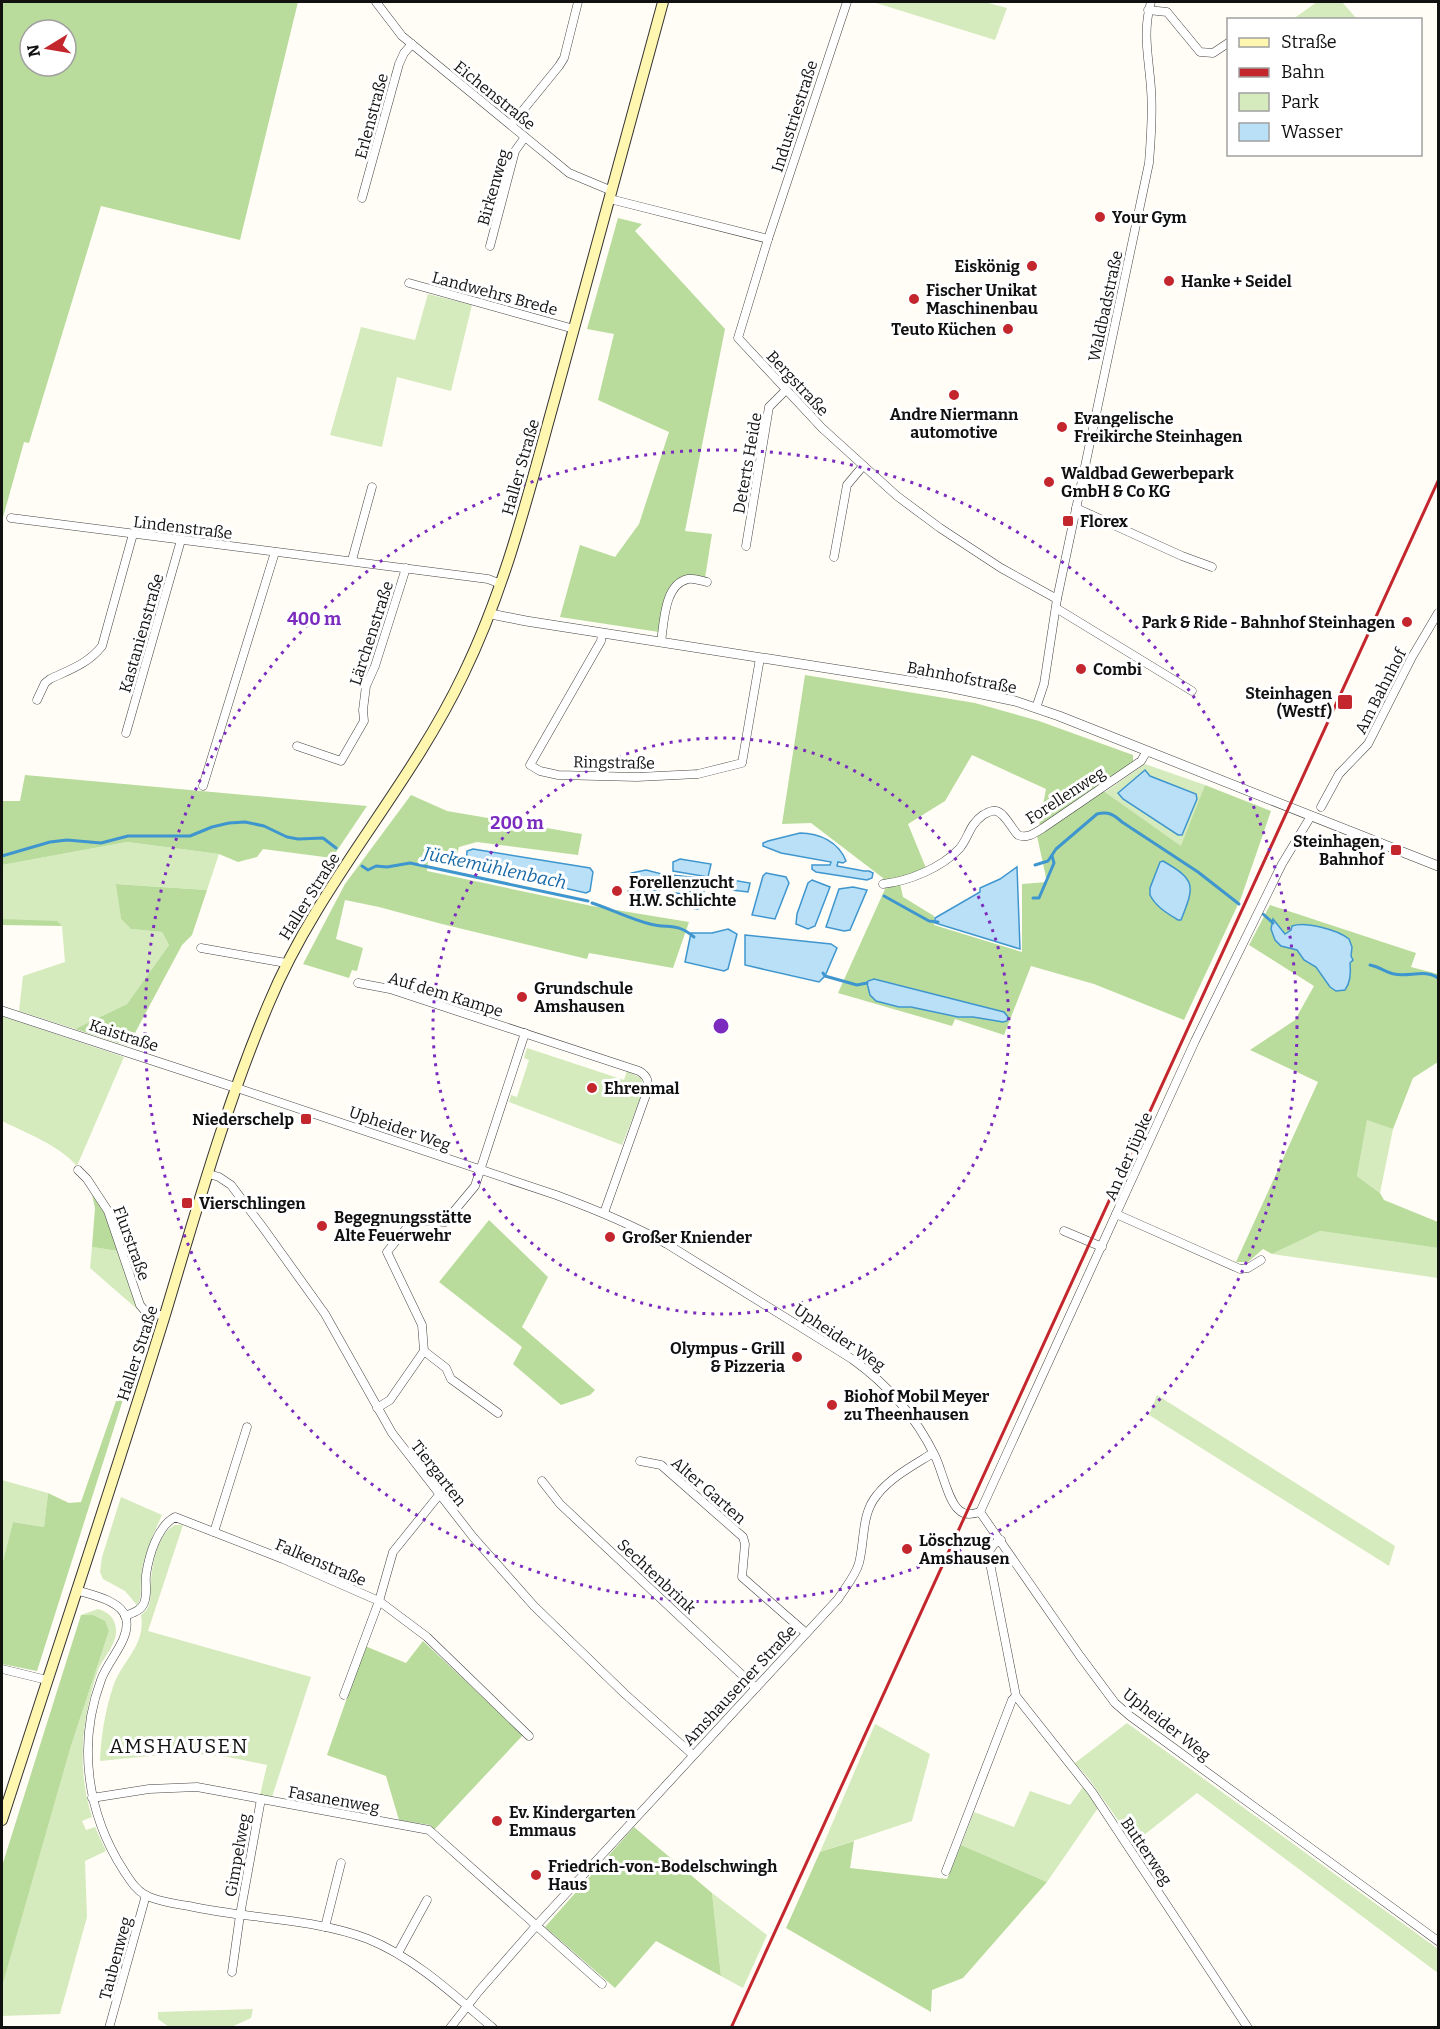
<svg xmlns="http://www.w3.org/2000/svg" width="1440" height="2029" font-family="Bitter,serif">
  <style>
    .green { fill: #d5ebbd }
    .forest { fill: #b9dc9c; fill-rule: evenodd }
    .water { fill: #b9e0f7; stroke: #3f96cf; stroke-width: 1.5 }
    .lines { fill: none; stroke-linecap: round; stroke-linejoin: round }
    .stream { stroke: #3f96cf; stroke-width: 3 }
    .minor-casing { stroke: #444; stroke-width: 9 }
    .tertiary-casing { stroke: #444; stroke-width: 10 }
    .secondary-casing { stroke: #333; stroke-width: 12 }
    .minor { stroke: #fff; stroke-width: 8 }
    .tertiary { stroke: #fff; stroke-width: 9 }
    .secondary { stroke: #fff6b0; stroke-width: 10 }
    .rail { stroke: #c4262e; stroke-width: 3 }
    .ring { fill: none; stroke: #7b2cbf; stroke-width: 3; stroke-dasharray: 3 6 }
    .poi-dot { fill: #c4262e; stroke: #fff; stroke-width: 2 }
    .labels { text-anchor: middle; stroke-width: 6; stroke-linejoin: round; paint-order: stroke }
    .street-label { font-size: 16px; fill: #111; stroke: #fff }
    .poi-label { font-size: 16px; font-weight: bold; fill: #111; stroke: #fff; text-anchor: start }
    .water-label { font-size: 18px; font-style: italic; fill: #1768a6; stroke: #fff }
    .quarter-label { font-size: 20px; letter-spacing: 1.5px; fill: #111; stroke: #fff }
    .centre { fill: #7b2cbf; stroke: #fff; stroke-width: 3 }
    .ring-label { font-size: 18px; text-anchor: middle; font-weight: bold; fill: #7b2cbf; stroke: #fff; stroke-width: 6; stroke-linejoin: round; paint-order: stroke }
  </style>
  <rect width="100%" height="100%" fill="#fffdf5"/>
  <g class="green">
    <polygon points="873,2 985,2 1007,8 995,40"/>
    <polygon points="1317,2 1342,2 1357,19 1293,19"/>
    <polygon points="428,294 472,305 451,391 397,377 382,447 330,435 361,327 415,340"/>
    <polygon points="1145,764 1205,785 1182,847 1105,792"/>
    <polygon points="127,842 219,854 207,890 117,884 121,919 131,929 162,932 169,945 127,1004 75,1029 19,1011 23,976 65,962 62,926 2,919 2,865"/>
    <path d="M2 1016 124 1057 77 1166C57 1144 28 1134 2 1121Z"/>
    <polygon points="527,1048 624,1080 627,1071 641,1078 644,1087 643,1092 622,1145 509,1102 511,1095 517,1097 529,1060 524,1058"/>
    <polygon points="1367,1119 1393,1129 1380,1193 1357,1176"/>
    <polygon points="1320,1231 1438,1248 1438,1278 1272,1254"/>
    <polygon points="92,1247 118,1251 137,1309 90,1268"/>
    <polygon points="1157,1395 1395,1546 1389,1566 1149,1415"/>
    <polygon points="2,1480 48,1493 44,1527 13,1522 2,1565"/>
    <path d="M121 1497 162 1515C153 1535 143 1556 141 1578 140 1588 143 1597 137 1605L125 1591 103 1579 100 1572 102 1557Z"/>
    <path d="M175 1525H183L148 1631 311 1677 272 1797 260 1795 267 1765 223 1756 181 1753 100 1761C101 1736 105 1711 113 1687 122 1660 146 1646 141 1615 154 1606 149 1595 151 1581 152 1564 158 1533 175 1525Z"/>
    <path d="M98 1609C109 1612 117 1620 116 1633 115 1646 103 1658 98 1670 82 1719 76 1767 92 1817L82 1821 86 1830 95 1827 106 1851 85 1861 87 1917 60 2014 2 2016V1987L71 1746 109 1631 93 1615H81Z"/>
    <polygon points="1127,1723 1438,1949 1438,1973 1197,1793 1134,1843 1089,1779 1075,1763"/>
    <polygon points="875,1724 930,1754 912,1821 820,1852"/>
    <polygon points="1083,1787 1098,1808 1047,1882 961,1845 974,1812 1014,1827 1030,1791 1070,1805"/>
    <polygon points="712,1893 767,1935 743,1988 721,1976"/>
    <polygon points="253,2009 251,2018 229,2028 169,2027 158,2019 158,2012"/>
  </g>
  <g class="forest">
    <path d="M2 2H298L240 240 101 206 29 443 24 442 2 521ZM30 30H66V66H30Z"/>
    <path d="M618 218 642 224 635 231 725 329 685 531 712 534 705 578C699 577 691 575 686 576 661 581 662 612 659 632L560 617 580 545 615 557 639 524 669 432 598 400 614 334 587 329Z"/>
    <path d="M805 675 975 703 1039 721 1133 755V762L1095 788 1105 792 1181 846 1205 785 1271 811 1241 898 1184 1020 1094 984 1031 966 1004 1035 955 1019 952 1026 838 993 885 889 883 878 811 823 782 824ZM972 755 1046 789 1037 836 1047 882 1022 884V952L934 925V916L903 897 899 879 926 868 908 824 945 801Z"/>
    <polygon points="25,775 367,806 332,858 263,849 257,857 238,862 219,854 127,842 2,865 2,801 20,801"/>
    <polygon points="411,795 447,811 582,834 578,855 477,842 459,847 457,854 430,847 427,871 592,906 689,922 673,968 589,953 587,959 442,924 379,907 345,900 336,939 363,948 357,971 352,970 349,978 303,964 345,884"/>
    <polygon points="116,884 207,890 192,935 182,945 128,1046 75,1029 127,1004 169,945 162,932 131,929 121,919"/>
    <polygon points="1270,905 1416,953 1411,967 1438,974 1438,1062 1413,1078 1393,1129 1367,1120 1357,1176 1380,1193 1384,1200 1438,1222 1438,1248 1320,1231 1272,1254 1263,1249 1248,1262 1236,1262 1318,1082 1250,1050 1295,1020 1314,986 1249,945"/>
    <polygon points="2,919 57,921 62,926 2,925"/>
    <polygon points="92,1195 104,1213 118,1251 92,1247 95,1208"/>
    <polygon points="489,1220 548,1277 522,1327 595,1390 590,1395 561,1405 513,1364 522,1347 439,1282"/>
    <polygon points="142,1326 146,1327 37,1671 2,1664 2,1565 13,1522 44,1527 48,1493 69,1503 81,1502"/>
    <polygon points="81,1615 93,1615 105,1621 109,1631 71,1746 2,1987 2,1866"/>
    <polygon points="423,1641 523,1735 434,1830 430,1825 399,1820 386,1776 327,1755 365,1646 406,1663"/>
    <polygon points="634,1827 712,1893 721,1976 656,1941 615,1988 545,1927"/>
    <polygon points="854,1841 850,1868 947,1879 961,1845 1047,1882 963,1978 932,1990 931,2012 786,1928 820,1852"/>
  </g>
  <g class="water">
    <polygon points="1145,770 1150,776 1196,794 1197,799 1182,835 1178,835 1123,799 1118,793"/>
    <path d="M800 833C819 833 839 842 846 861L843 863 838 862 837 866 864 871H869L873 873 872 878 867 880 816 872 812 869V865H830L831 862 781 853 763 846V843L768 841Z"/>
    <polygon points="473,849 590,868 593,872 590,891 586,893 468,866 466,864 467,851"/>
    <polygon points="680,859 711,864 708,877 673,871 673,862"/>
    <path d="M1163 861C1196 880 1195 885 1181 920H1178C1167 913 1156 907 1150 895V888L1160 862Z"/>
    <polygon points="1017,867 1020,949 935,923 935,918 980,892 980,888 1000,879"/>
    <polygon points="646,870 662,874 663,886 633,882 631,880 631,873"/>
    <polygon points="766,873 786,877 789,883 775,919 752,915 763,876"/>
    <polygon points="671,875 700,878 707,880 703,894 669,888"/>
    <polygon points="726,879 750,883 748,892 724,889"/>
    <polygon points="812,880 830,887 815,926 808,929 796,924 797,914 808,883"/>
    <polygon points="632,887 660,891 659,902 658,903 630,898 628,890"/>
    <polygon points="853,887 867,890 850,930 844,931 826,927 839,889"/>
    <polygon points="670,892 702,897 698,909 669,905 667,903"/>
    <path d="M1273 919 1285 934 1291 930 1292 926C1305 921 1338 930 1349 939L1352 947 1351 956 1353 960 1350 963C1351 972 1351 982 1345 990L1336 991 1330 987 1316 967 1304 960 1297 950 1281 946 1275 940 1271 929Z"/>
    <polygon points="728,929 737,934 728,969 724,971 685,962 691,933 712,933"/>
    <polygon points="745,935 831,944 837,948 825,976 819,982 745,965"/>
    <polygon points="874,979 1004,1012 1008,1017 1007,1021 1003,1022 973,1017 958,1017 911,1007 899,1007 876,1001 870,995 867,983 868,981"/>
  </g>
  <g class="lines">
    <g class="stream">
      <polyline points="2,856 50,842 67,840 101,843 128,836 190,836 212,827 229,823 245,822 264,826 287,837 298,839 323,838 336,848"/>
      <path d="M1035 865 1048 861 1056 849 1097 814C1109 811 1114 815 1122 822L1198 872 1239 904"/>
      <polyline points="362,866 368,870 376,866 387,867 410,863 588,901"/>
      <polyline points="884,896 929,921 938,922"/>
      <polyline points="1033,898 1039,898 1054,863 1052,856"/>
      <path d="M592 903C611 909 630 919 650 924 669 929 676 922 694 937"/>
      <polyline points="1263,914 1273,923"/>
      <path d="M1370 965C1380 967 1387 973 1394 974 1409 977 1426 969 1438 978"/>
      <polyline points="823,973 825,976 857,985 867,983"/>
    </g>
    <g class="minor-casing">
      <g id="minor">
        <polyline points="376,2 402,36 569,173 612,191"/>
        <polyline points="847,2 768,239 738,338 822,428 897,496 940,528 1001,568 1057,599"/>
        <polyline points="1148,10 1167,12 1200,52 1213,53 1228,43"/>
        <polyline points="511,125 559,66 564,58 578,2"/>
        <polyline points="362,198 399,64 404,53 412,44"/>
        <polyline points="610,199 768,239"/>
        <polyline points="490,246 515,151 525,137"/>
        <polyline points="409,283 574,329"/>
        <polyline points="1076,508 1182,556 1212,567"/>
        <polyline points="11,518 488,579 501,584"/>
        <polyline points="746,546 769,407 786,390"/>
        <polyline points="834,557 847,485 863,466"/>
        <polyline points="352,560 372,487"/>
        <polyline points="1056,608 1192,691"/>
        <polyline points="602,633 601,641 530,765 540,771 558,775 637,777 698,774 742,763 760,658"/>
        <path d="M661 642C664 623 664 584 688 579 693 578 702 581 707 582"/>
        <path d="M37 700 45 683 50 679C69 670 88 664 102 646L133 534"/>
        <path d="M1036 708 1044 684 1057 599 1149 163C1151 138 1153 114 1151 89 1149 58 1142 33 1151 2"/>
        <polyline points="126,733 181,540"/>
        <polyline points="297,746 341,761 364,721 363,710 366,686 375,666 406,568"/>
        <polyline points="203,786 275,552"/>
        <polyline points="1321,807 1339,774 1368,744 1412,657 1438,613"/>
        <path d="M883 884C909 881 941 868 959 849 969 838 968 826 983 815 987 813 991 810 996 811 1005 813 1011 828 1018 835 1027 839 1035 833 1043 828L1141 761 1147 751"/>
        <polyline points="201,948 286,963"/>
        <path d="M358 983 390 989 639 1071C648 1076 649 1082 647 1092L604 1213"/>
        <path d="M237 1088 556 1195C594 1209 631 1224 667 1244L852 1359C887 1384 916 1417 935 1456 942 1470 948 1501 959 1510 965 1516 973 1514 980 1512"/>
        <polyline points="78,1170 87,1179 108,1211 140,1305 145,1311 164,1316"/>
        <polyline points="209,1174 219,1177 231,1185 264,1229 325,1314 392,1433 473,1537 534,1606 625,1694 693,1755"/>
        <polyline points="1116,1214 1240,1269 1248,1268 1261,1260"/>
        <polyline points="1064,1231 1102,1247"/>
        <polyline points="424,1351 446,1368 451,1379 498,1413"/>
        <polyline points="377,1408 390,1400 424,1351 422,1325 387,1252 413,1220 445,1222 475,1186 525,1033"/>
        <polyline points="640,1461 661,1465 743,1537 745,1544 742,1577 806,1633"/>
        <polyline points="542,1481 560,1504 756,1688"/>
        <polyline points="980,1512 1195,1041 1282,864 1311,816"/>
        <polyline points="980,1512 1080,1656 1115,1703 1130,1716 1438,1941"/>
        <polyline points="214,1532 247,1427"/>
        <polyline points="1001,1540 994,1544 988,1553 1016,1696 1092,1792 1248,2028"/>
        <path d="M76 1590C91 1595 121 1600 126 1618 131 1639 108 1660 101 1680 77 1744 87 1814 124 1871 130 1880 135 1889 145 1895 157 1901 175 1904 189 1906 246 1919 314 1918 368 1939 415 1958 454 1995 493 2028"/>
        <path d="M125 1616C132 1613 141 1611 144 1603 148 1594 145 1584 146 1575 149 1555 157 1527 175 1517L283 1559 379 1601 427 1637 529 1736"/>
        <polyline points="2,1669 47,1680"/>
        <polyline points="344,1695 379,1601 393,1552 439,1495"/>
        <polyline points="92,1798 149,1789 197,1787 429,1830 602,1984"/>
        <polyline points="946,1871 1012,1700 1016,1696"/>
        <polyline points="325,1927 341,1863"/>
        <polyline points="398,1953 427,1900"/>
        <polyline points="232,1972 240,1915 261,1799"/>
        <polyline points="109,2028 146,1895"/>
        <path d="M450 2028 479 1991 536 1926 838 1599C845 1588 856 1575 859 1563 865 1540 861 1514 877 1495 891 1477 914 1465 933 1453"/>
      </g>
    </g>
    <g class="tertiary-casing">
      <g id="tertiary">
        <polyline points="491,614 526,621 948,687 1015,701 1059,716 1438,866"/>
        <polyline points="2,1011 237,1088"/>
      </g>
    </g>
    <g class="secondary-casing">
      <path id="secondary" d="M2 1820C56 1653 112 1486 164 1318 196 1212 226 1104 269 1003 318 885 408 790 463 675 506 587 529 491 555 398 592 266 628 134 663 2"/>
    </g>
    <use href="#minor" class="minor"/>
    <use href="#tertiary" class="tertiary"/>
    <use href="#secondary" class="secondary"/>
    <polyline class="rail" points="731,2028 1438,481"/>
  </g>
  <g class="ring">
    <circle cx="721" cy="1026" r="288"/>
    <circle cx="721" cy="1026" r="576"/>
  </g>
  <g class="poi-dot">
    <circle cx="1100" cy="217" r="6"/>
    <circle cx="1032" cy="266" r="6"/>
    <circle cx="1169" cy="281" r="6"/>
    <circle cx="914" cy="299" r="6"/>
    <circle cx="1008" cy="329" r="6"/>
    <circle cx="954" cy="395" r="6"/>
    <circle cx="1062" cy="427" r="6"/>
    <circle cx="1049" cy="482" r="6"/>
    <rect x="1062" y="515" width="12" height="12" rx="3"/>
    <circle cx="1407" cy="622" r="6"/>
    <circle cx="1081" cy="669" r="6"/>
    <rect x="1337" y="694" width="16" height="16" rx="3"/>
    <rect x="1390" y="844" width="12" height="12" rx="3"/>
    <circle cx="617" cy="891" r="6"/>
    <circle cx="522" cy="997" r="6"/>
    <circle cx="592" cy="1088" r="6"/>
    <rect x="300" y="1113" width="12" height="12" rx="3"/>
    <rect x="181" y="1197" width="12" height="12" rx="3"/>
    <circle cx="322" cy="1226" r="6"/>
    <circle cx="610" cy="1237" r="6"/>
    <circle cx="797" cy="1357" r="6"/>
    <circle cx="832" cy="1405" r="6"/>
    <circle cx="907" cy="1549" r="6"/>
    <circle cx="497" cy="1821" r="6"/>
    <circle cx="536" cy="1875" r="6"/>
  </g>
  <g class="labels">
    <g class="street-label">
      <text transform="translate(495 95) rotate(39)" y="6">Eichenstraße</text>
      <text transform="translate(371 116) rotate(-75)" y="6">Erlenstraße</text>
      <text transform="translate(794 116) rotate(-72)" y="6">Industriestraße</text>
      <text transform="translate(493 187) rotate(-74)" y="6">Birkenweg</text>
      <text transform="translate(495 293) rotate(15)" y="6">Landwehrs Brede</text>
      <text transform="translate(1105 306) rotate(-78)" y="6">Waldbadstraße</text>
      <text transform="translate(798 383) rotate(47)" y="6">Bergstraße</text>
      <text transform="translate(747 463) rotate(-80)" y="6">Deterts Heide</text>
      <text transform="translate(520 467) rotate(-74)" y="6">Haller Straße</text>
      <text transform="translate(183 527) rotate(7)" y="6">Lindenstraße</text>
      <text transform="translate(141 633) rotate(-74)" y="6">Kastanienstraße</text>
      <text transform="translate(371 633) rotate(-72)" y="6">Lärchenstraße</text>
      <text transform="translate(962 677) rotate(11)" y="6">Bahnhofstraße</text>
      <text transform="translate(1380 691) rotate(-63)" y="6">Am Bahnhof</text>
      <text transform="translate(614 762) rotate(1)" y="6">Ringstraße</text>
      <text transform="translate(1065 795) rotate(-33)" y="6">Forellenweg</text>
      <text transform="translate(309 896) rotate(-58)" y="6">Haller Straße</text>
      <text transform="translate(446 994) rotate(17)" y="6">Auf dem Kampe</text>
      <text transform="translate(124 1035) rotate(18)" y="6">Kaistraße</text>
      <text transform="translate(400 1128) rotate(19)" y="6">Upheider Weg</text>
      <text transform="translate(1128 1156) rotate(-66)" y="6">An der Jüpke</text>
      <text transform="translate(132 1243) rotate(70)" y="6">Flurstraße</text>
      <text transform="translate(840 1337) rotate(34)" y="6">Upheider Weg</text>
      <text transform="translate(137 1353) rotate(-72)" y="6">Haller Straße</text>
      <text transform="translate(439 1473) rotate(52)" y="6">Tiergarten</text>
      <text transform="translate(709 1490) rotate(41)" y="6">Alter Garten</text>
      <text transform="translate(321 1562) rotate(23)" y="6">Falkenstraße</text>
      <text transform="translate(657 1576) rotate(43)" y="6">Sechtenbrink</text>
      <text transform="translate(739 1685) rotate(-47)" y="6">Amshausener Straße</text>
      <text transform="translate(1167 1724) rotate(38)" y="6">Upheider Weg</text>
      <text transform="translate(334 1799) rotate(10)" y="6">Fasanenweg</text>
      <text transform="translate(1147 1851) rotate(56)" y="6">Butterweg</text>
      <text transform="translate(237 1855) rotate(-80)" y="6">Gimpelweg</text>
      <text transform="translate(115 1958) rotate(-75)" y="6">Taubenweg</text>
    </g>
    <g class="poi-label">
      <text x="1112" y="223">Your Gym</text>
      <text x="1020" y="272" text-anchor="end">Eiskönig</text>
      <text x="1181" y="287">Hanke + Seidel</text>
      <text x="926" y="296">Fischer Unikat<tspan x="926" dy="18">Maschinenbau</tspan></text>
      <text x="996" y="335" text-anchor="end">Teuto Küchen</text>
      <text x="954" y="420" text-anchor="middle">Andre Niermann<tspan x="954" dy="18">automotive</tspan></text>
      <text x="1074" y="424">Evangelische<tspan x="1074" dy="18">Freikirche Steinhagen</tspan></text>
      <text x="1061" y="479">Waldbad Gewerbepark<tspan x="1061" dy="18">GmbH &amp; Co KG</tspan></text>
      <text x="1080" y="527">Florex</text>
      <text x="1395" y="628" text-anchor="end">Park &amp; Ride - Bahnhof Steinhagen</text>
      <text x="1093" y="675">Combi</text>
      <text x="1332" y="699" text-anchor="end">Steinhagen<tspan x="1332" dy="18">(Westf)</tspan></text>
      <text x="1384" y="847" text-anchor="end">Steinhagen,<tspan x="1384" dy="18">Bahnhof</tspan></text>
      <text x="629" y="888">Forellenzucht<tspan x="629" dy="18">H.W. Schlichte</tspan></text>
      <text x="534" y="994">Grundschule<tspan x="534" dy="18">Amshausen</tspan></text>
      <text x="604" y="1094">Ehrenmal</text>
      <text x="294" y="1125" text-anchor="end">Niederschelp</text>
      <text x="199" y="1209">Vierschlingen</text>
      <text x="334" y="1223">Begegnungsstätte<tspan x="334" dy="18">Alte Feuerwehr</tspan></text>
      <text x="622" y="1243">Großer Kniender</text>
      <text x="785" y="1354" text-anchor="end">Olympus - Grill<tspan x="785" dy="18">&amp; Pizzeria</tspan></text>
      <text x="844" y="1402">Biohof Mobil Meyer<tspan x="844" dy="18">zu Theenhausen</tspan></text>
      <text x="919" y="1546">Löschzug<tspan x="919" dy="18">Amshausen</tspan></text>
      <text x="509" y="1818">Ev. Kindergarten<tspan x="509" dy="18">Emmaus</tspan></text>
      <text x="548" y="1872">Friedrich-von-Bodelschwingh<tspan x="548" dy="18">Haus</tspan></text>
    </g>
    <g class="water-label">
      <text transform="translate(495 868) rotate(12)" y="6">Jückemühlenbach</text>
    </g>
    <g class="quarter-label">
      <text x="179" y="1753">AMSHAUSEN</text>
    </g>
  </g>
  <circle cx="721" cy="1026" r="9" class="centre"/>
  <g class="ring-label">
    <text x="314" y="625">400 m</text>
    <text x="517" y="829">200 m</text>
  </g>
  <rect width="1440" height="2029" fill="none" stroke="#111111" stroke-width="6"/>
  <rect x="1227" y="18" width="195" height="138" fill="#ffffff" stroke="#a0a0a0" stroke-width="1.5"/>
  <rect x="1239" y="38" width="30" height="9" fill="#fff6b0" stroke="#a0a0a0" stroke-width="1.5"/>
  <text x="1281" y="48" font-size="18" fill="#111111">Straße</text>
  <rect x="1239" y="68" width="30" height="9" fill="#c4262e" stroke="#a0a0a0" stroke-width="1.5"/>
  <text x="1281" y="78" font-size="18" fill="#111111">Bahn</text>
  <rect x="1239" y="93" width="30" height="18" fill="#d5ebbd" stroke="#a0a0a0" stroke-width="1.5"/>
  <text x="1281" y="108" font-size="18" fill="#111111">Park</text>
  <rect x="1239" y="123" width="30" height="18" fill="#b9e0f7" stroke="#a0a0a0" stroke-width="1.5"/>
  <text x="1281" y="138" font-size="18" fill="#111111">Wasser</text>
  <g transform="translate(48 48) rotate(259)"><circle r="28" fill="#ffffff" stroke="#a0a0a0" stroke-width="1.5"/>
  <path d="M0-4.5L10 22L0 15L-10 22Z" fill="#c4262e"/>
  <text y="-9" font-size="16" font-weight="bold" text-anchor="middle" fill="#111111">N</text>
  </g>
</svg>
